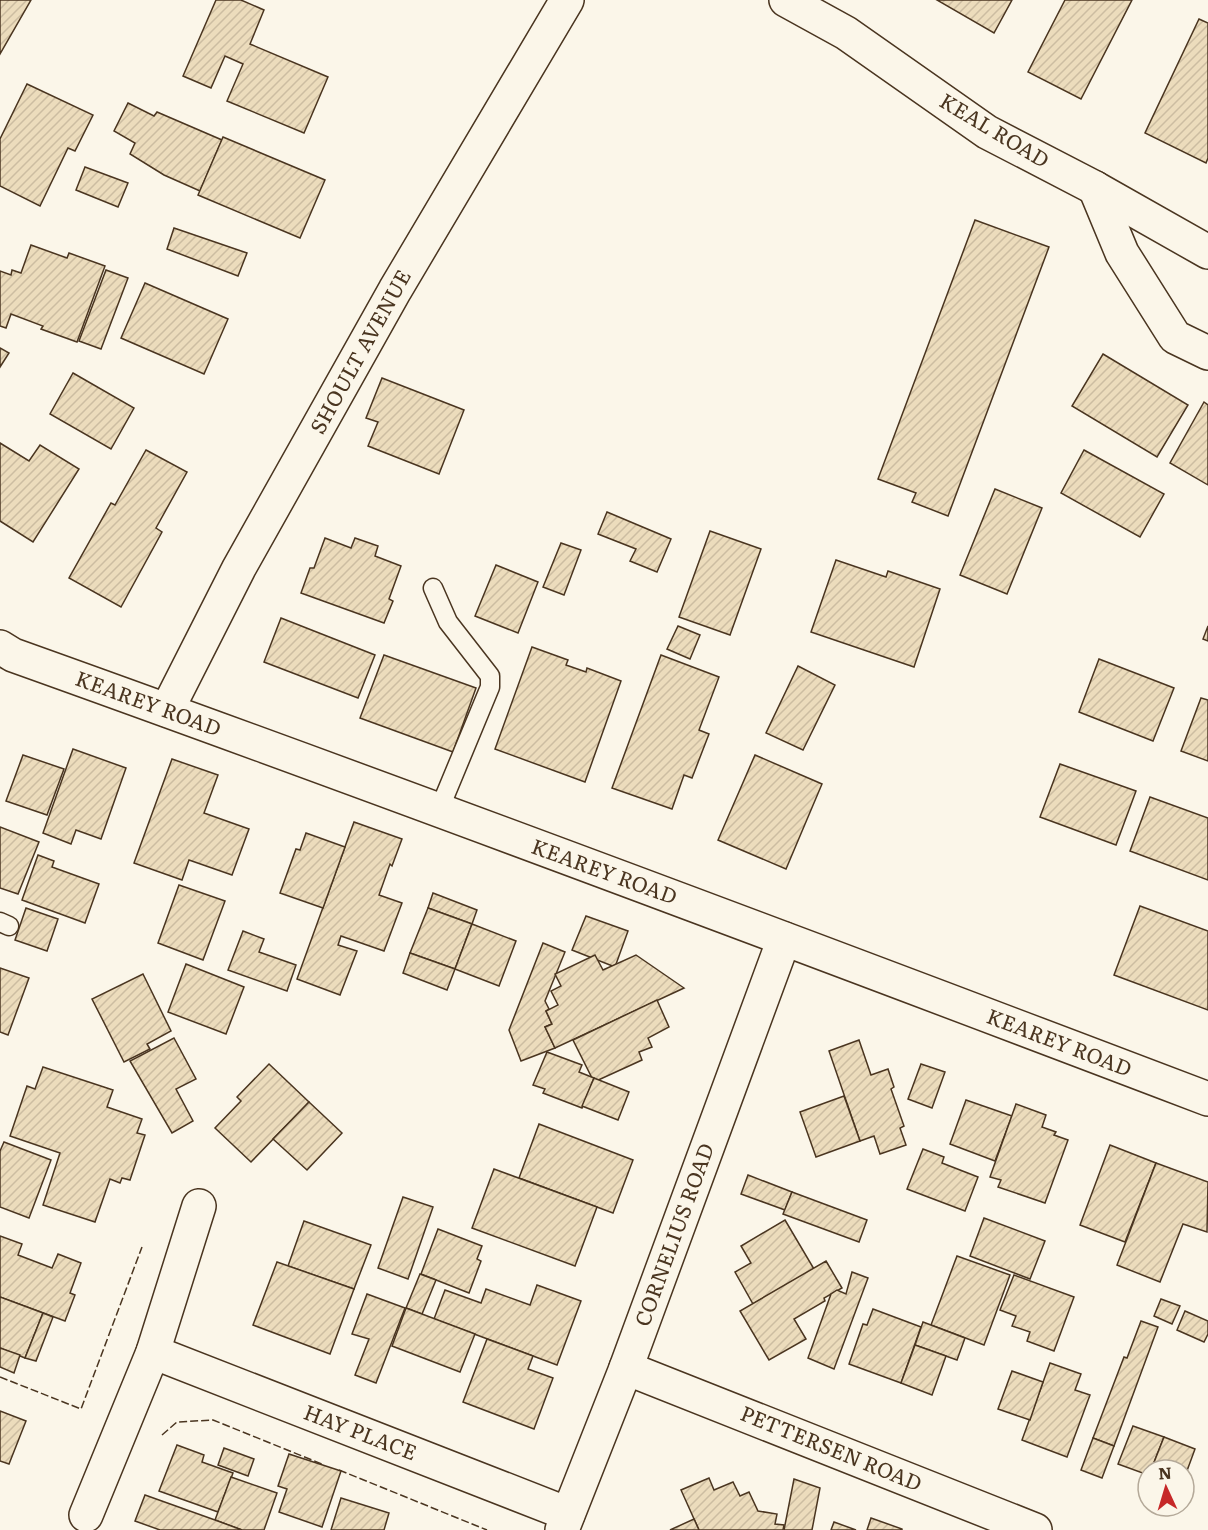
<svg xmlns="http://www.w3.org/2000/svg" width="1208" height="1530" font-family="Literata,serif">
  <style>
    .building { fill: url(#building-hatch); stroke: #4a3520; stroke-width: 1.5 }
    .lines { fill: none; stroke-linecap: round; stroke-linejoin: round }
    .lane-casing { stroke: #4a3520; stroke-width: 21 }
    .street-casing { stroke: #4a3520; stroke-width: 36 }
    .lane { stroke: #fbf6e9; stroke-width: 18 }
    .street { stroke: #fbf6e9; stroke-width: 33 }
    .fence { stroke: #4a3520; stroke-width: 1.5; stroke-dasharray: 8 3; stroke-linecap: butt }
    .labels { text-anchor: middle; stroke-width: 4.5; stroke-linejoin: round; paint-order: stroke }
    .street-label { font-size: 21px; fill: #4a3520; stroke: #fbf6e9 }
  </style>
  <defs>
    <pattern id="building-hatch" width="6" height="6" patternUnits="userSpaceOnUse" patternTransform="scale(1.5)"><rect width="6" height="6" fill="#ecdcbc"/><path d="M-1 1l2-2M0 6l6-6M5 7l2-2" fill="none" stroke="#ccbda1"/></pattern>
  </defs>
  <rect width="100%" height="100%" fill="#fbf6e9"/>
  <g class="building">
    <polygon points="0,0 31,0 0,54"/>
    <polygon points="216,0 241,0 264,10 250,44 328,77 304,133 227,101 243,64 225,56 211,88 183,76"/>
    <polygon points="937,0 1012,0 994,33"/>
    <polygon points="1065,0 1132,0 1081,99 1028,72"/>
    <polygon points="1199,19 1208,23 1208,158 1206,163 1145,133"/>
    <polygon points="27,84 93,115 75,151 68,148 40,206 0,186 0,139"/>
    <polygon points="128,103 154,116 157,112 222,140 200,191 164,175 130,154 135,143 114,131"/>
    <polygon points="223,137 325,180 300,238 198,195"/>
    <polygon points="85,167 128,183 118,207 76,190"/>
    <polygon points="975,220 1049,247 948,516 912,502 916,493 878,479"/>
    <polygon points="174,228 247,253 238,276 167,249"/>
    <polygon points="31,245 67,258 69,253 105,266 77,342 41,329 43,326 11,314 6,328 0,326 0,271 11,275 12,270 21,273"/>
    <polygon points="106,270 128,278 101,349 79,341"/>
    <polygon points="145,283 228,319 204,374 121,338"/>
    <polygon points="0,348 9,353 0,367"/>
    <polygon points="1103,354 1188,405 1157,457 1072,406"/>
    <polygon points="73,373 134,408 111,449 50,414"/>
    <polygon points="382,378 464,410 439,474 368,446 378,422 366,418"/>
    <polygon points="1204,402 1208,405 1208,485 1170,463"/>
    <polygon points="0,443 29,461 40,445 79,469 33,542 0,521"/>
    <polygon points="146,450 187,472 156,528 162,532 121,607 69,578 111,503 115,505"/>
    <polygon points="1084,450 1164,494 1140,537 1061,493"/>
    <polygon points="995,489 1042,508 1007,594 960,575"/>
    <polygon points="607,512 671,539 657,572 630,561 636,549 598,534"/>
    <polygon points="710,531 761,549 730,635 679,617"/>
    <polygon points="325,538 351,548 355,538 378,546 375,556 401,566 389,599 393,601 384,623 301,593 310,568 314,568"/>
    <polygon points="561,543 581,550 564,595 543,587"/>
    <polygon points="836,560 886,577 888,571 940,589 914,667 811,632"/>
    <polygon points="496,565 538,582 518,633 475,616"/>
    <polygon points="281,618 375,655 358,698 264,662"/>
    <polygon points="678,626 700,635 690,659 667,649"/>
    <polygon points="1208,626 1208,641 1203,639"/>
    <polygon points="532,647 568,660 566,665 586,672 587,668 621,681 585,782 495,749"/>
    <polygon points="384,655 476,688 453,752 360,718"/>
    <polygon points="661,655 719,677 699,730 709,734 692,778 684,775 672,809 612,788"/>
    <polygon points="1099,659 1174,688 1153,741 1079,712"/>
    <polygon points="798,666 835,685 803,750 766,733"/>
    <polygon points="1201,698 1208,700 1208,761 1181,751"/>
    <polygon points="73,749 126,768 101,839 76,830 71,844 43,833"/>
    <polygon points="23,755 64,769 47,815 6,801"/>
    <polygon points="755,755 822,784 786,869 718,840"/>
    <polygon points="172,759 218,775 204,813 249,829 232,875 189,860 182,880 134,863"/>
    <polygon points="1060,764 1136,791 1116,845 1040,817"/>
    <polygon points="1150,797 1208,818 1208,880 1130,851"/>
    <polygon points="354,822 402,839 392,866 390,864 379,895 402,903 384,951 341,936 338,945 357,951 340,995 297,979"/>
    <polygon points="0,827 39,842 18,894 0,888"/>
    <polygon points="306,833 345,847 323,908 280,893 296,849 300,850"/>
    <polygon points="38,855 54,861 52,867 99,884 85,923 22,900"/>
    <polygon points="179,885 225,901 203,960 158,943"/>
    <polygon points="433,893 477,910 472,924 428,908"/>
    <polygon points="1140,906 1208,931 1208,1010 1114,975"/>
    <polygon points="26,908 58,919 47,951 15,940"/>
    <polygon points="428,908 472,924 455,969 410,953"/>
    <polygon points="586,916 628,931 615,967 572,950"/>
    <polygon points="472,924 516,941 499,986 455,969"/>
    <polygon points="243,931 264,939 259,952 296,965 287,991 228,970"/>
    <polygon points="543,943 565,952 545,1001 549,1009 546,1011 552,1024 545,1027 555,1048 521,1061 509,1030"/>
    <polygon points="410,953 455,969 447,990 403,973"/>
    <polygon points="595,955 603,970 636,955 684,988 555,1048 545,1027 552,1024 546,1011 558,1005 551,991 561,986 555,974"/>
    <polygon points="186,964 244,987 226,1034 168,1012"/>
    <polygon points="0,968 29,978 8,1035 0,1032"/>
    <polygon points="143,974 171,1031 147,1044 150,1049 124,1062 92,999"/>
    <polygon points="657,1000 669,1027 648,1038 652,1047 639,1052 642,1060 594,1082 573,1040"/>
    <polygon points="174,1038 196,1079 176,1089 193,1121 172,1133 130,1061"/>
    <polygon points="859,1040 871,1075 888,1069 894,1087 891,1089 904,1126 900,1128 906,1145 880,1154 874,1136 860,1141 829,1051"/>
    <polygon points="547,1052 582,1065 579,1072 594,1078 582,1108 543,1093 545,1089 533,1085"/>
    <polygon points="269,1064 309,1102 251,1162 215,1128 241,1101 237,1097"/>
    <polygon points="921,1064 945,1072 932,1108 908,1099"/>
    <polygon points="43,1067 113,1090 107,1107 142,1119 137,1133 145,1135 130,1180 122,1178 120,1183 110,1179 95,1222 43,1205 60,1153 10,1136 27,1086 35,1089"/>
    <polygon points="594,1078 629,1092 618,1120 582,1106"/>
    <polygon points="844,1096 860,1141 816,1157 800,1112"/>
    <polygon points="966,1100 1012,1116 995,1161 950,1144"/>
    <polygon points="309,1102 342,1133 307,1170 273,1139"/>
    <polygon points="1016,1104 1046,1115 1042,1127 1056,1132 1054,1135 1068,1140 1045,1203 998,1187 1001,1180 990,1177"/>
    <polygon points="539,1124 633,1160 613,1213 519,1178"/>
    <polygon points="4,1142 51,1160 29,1218 0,1207 0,1151"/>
    <polygon points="1110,1145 1156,1163 1125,1242 1080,1225"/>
    <polygon points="923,1149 944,1157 942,1163 978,1177 965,1211 907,1189"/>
    <polygon points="1156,1163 1208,1182 1207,1232 1183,1224 1160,1282 1117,1265"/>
    <polygon points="494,1169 597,1207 575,1266 472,1228"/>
    <polygon points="748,1175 792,1192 785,1210 741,1194"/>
    <polygon points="792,1192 867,1220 859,1242 783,1214"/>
    <polygon points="403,1197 433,1207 408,1279 378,1268"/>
    <polygon points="984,1218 1045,1241 1030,1279 970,1256"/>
    <polygon points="785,1220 814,1269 753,1304 735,1272 751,1263 741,1246"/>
    <polygon points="304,1221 371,1245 354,1289 288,1266"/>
    <polygon points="438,1229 482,1246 477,1259 481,1261 469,1293 421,1274"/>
    <polygon points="0,1236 22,1244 18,1255 52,1268 58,1254 81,1263 70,1293 75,1295 65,1321 0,1297"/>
    <polygon points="957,1256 1010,1275 984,1345 931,1325"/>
    <polygon points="826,1261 842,1288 824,1298 825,1301 794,1319 806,1339 769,1360 740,1311"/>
    <polygon points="277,1262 354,1289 330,1354 253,1325"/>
    <polygon points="852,1272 868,1278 834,1369 808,1358 831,1294 837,1290 846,1294"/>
    <polygon points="420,1274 436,1280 422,1314 406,1308"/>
    <polygon points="1014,1275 1074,1297 1054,1351 1027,1341 1030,1332 1012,1326 1016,1316 1000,1310"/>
    <polygon points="537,1285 581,1301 557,1365 434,1319 445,1290 481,1303 486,1289 530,1305"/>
    <polygon points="367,1294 405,1308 376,1383 355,1375 369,1339 352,1334"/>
    <polygon points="0,1297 43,1313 25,1358 0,1348"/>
    <polygon points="1161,1299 1180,1306 1172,1324 1154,1316"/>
    <polygon points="406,1308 475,1334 460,1372 392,1346"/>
    <polygon points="873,1309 921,1327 901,1383 849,1364 863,1324 867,1325"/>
    <polygon points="1185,1311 1208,1321 1208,1334 1204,1342 1177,1330"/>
    <polygon points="43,1313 53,1317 36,1361 25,1358"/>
    <polygon points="1141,1321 1158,1327 1114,1446 1093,1438 1124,1357 1127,1358"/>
    <polygon points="923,1322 965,1338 957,1360 915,1345"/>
    <polygon points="487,1339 533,1356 528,1369 553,1378 534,1429 463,1402"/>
    <polygon points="915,1345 946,1356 932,1395 901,1383"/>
    <polygon points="0,1348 20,1355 14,1373 0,1367"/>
    <polygon points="1050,1363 1081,1374 1075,1390 1090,1395 1067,1457 1022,1440"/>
    <polygon points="1012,1371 1043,1382 1030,1420 998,1409"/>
    <polygon points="0,1411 26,1421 9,1464 0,1461"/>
    <polygon points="1133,1426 1164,1437 1151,1470 1148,1470 1148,1475 1118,1464"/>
    <polygon points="1164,1437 1195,1449 1184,1479 1184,1470 1151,1470"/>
    <polygon points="1093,1438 1114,1446 1102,1478 1081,1470"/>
    <polygon points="177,1445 204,1455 202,1462 233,1473 218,1512 159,1491"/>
    <polygon points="224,1448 254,1459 248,1476 218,1465"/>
    <polygon points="289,1454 341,1471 322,1527 279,1512 287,1489 278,1486"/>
    <polygon points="231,1477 277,1493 264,1530 242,1530 215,1520"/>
    <polygon points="709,1478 714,1490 733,1482 740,1496 749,1492 758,1511 777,1514 775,1524 784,1525 783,1530 699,1530 681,1490"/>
    <polygon points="794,1479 820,1488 812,1530 784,1530"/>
    <polygon points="145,1495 215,1520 242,1530 160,1530 135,1521"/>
    <polygon points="341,1498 389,1513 384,1530 331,1530"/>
    <polygon points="871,1518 902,1529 902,1530 867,1530"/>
    <polygon points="694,1519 699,1530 670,1530"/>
    <polygon points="834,1522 856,1530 831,1530"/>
  </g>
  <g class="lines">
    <g class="lane-casing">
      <g id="lane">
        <polyline points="433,588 448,622 490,676 490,687 439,810"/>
        <polyline points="0,922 9,926"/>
      </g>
    </g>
    <g class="street-casing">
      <g id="street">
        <polyline points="786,0 846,33 987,132 1095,188 1208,252"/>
        <polyline points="1095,188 1122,253 1175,337 1208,353"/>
        <path d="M0 647 13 655C413 798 811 948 1208 1099"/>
        <polyline points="167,710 239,568 395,290 567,0"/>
        <polyline points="153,1352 568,1514"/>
        <polyline points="626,1368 1035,1530"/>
        <polyline points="86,1515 153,1352 199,1206"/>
        <polyline points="562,1530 626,1368 784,939"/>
      </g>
    </g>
    <use href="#lane" class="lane"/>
    <use href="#street" class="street"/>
    <g class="fence">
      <polyline points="0,1377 81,1409 142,1247"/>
      <polyline points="162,1435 177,1422 213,1420 322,1464"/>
      <polyline points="339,1470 487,1530"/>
    </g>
  </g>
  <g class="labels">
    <g class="street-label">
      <text transform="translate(994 131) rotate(31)" y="7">KEAL ROAD</text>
      <text transform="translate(361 352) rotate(-61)" y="7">SHOULT AVENUE</text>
      <text transform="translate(148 704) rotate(20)" y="7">KEAREY ROAD</text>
      <text transform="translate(604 872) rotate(20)" y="7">KEAREY ROAD</text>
      <text transform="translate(1059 1043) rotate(21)" y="7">KEAREY ROAD</text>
      <text transform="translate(675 1235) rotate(-70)" y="7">CORNELIUS ROAD</text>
      <text transform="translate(360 1433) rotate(21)" y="7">HAY PLACE</text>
      <text transform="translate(831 1449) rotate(22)" y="7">PETTERSEN ROAD</text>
    </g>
  </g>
  <g transform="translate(1166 1488) rotate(356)"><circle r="28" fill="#fbf6e9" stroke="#b4a999" stroke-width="1.5"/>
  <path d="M0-4.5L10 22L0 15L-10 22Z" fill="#c62828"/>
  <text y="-9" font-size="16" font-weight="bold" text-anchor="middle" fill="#4a3520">N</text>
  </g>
</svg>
